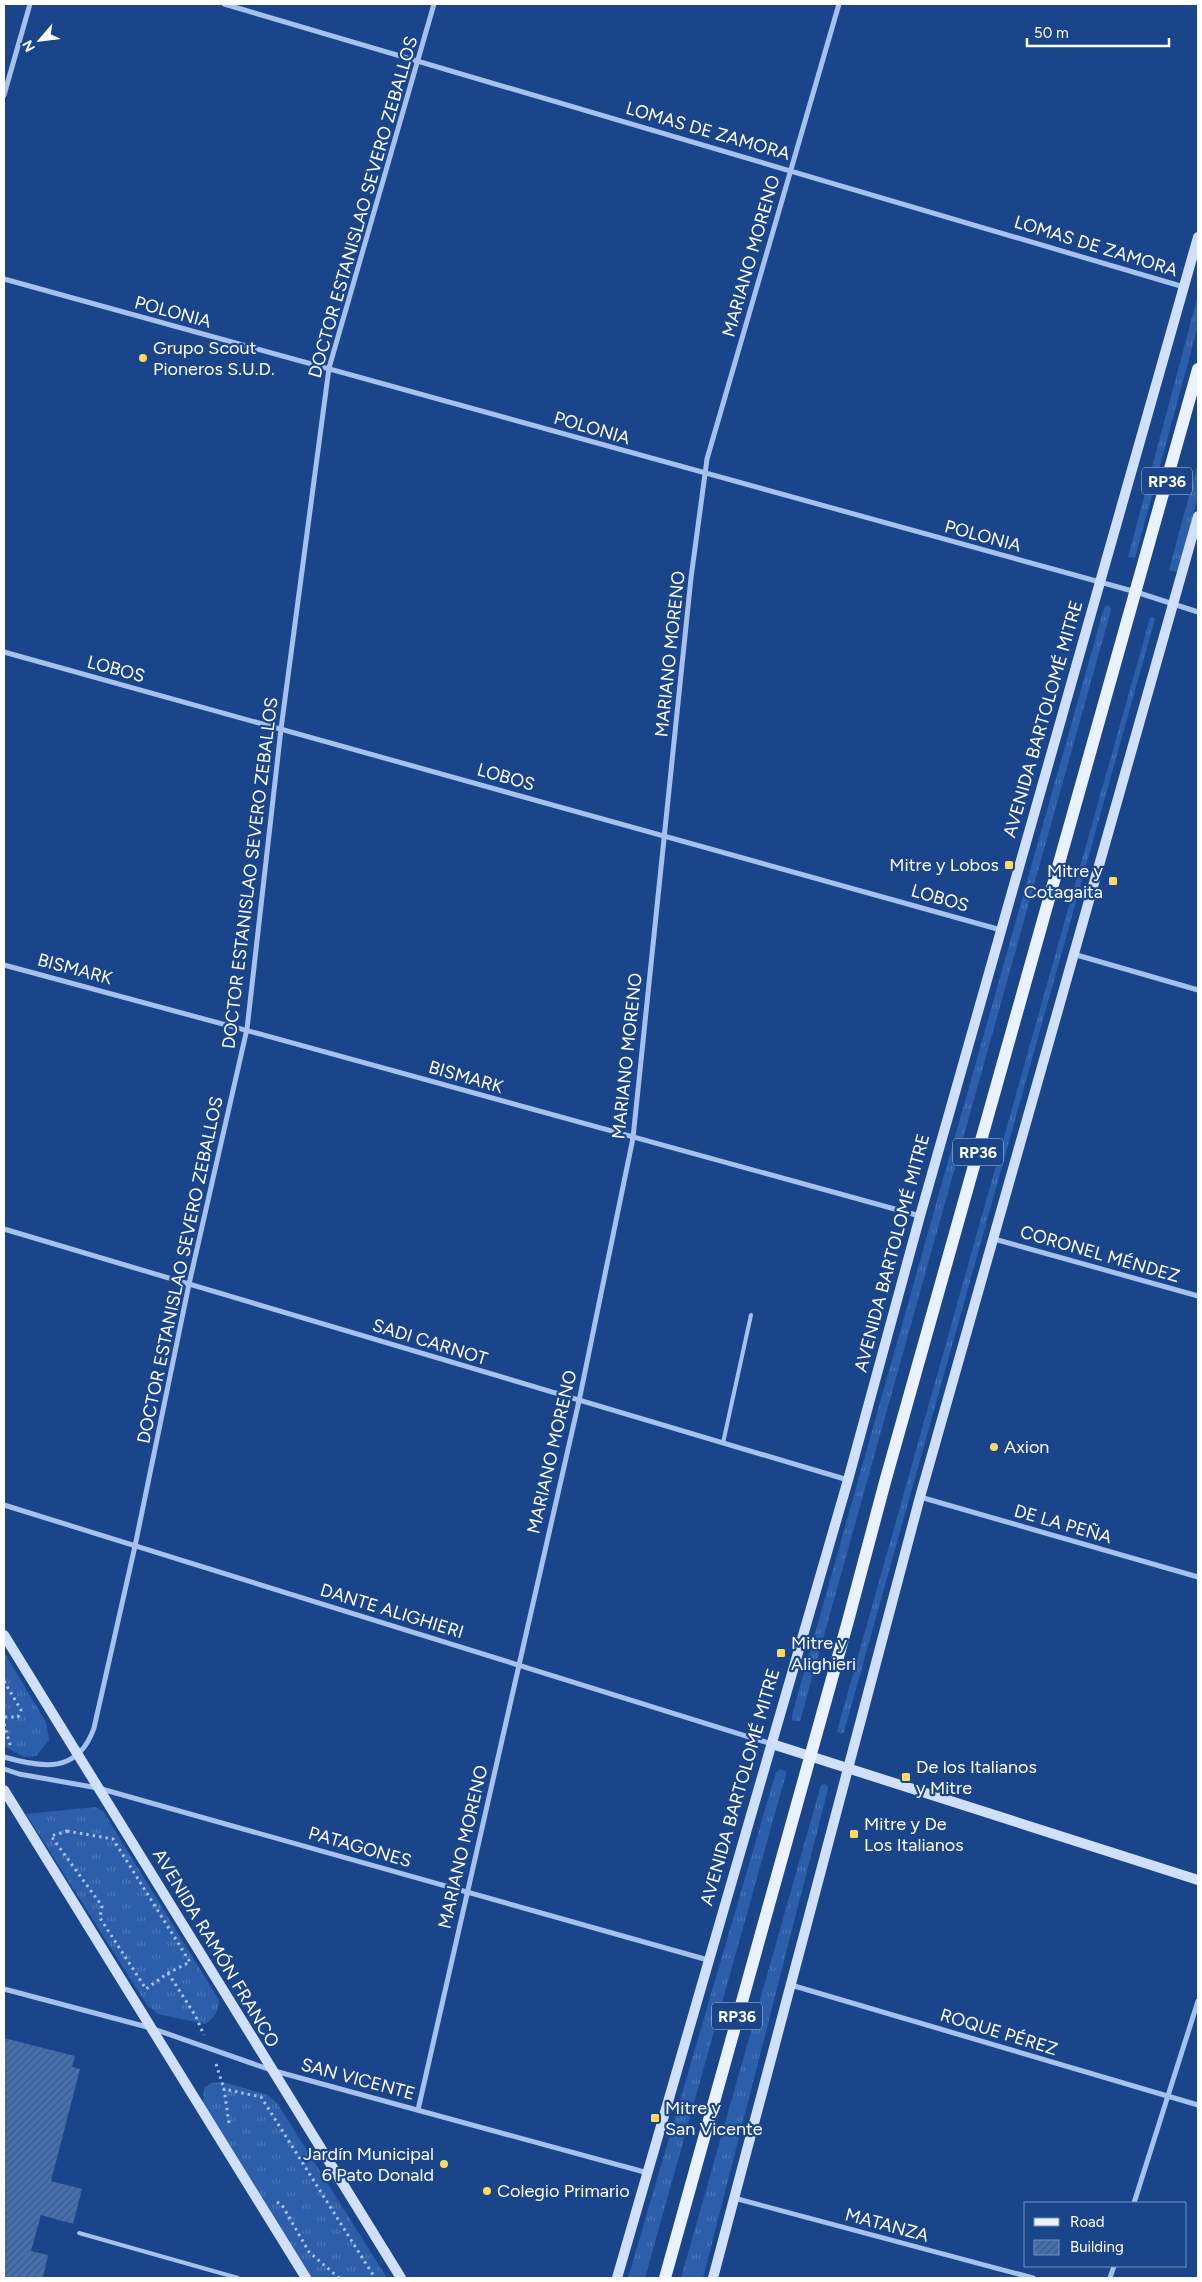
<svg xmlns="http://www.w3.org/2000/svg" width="1202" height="2282" font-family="Figtree,sans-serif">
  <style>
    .grass { fill: url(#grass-tufts) }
    .building { fill: url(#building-hatch) }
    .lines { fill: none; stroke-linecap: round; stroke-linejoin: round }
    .path { stroke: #a5c1ed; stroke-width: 3; stroke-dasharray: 2.5 4; stroke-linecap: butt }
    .lane { stroke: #a5c1ed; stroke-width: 4 }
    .street { stroke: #a5c1ed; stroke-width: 5 }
    .secondary { stroke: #d1e0fa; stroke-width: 10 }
    .primary { stroke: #ebf2ff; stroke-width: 12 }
    .poi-dot { fill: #ffda61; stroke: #1a458b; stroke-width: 2 }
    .labels { text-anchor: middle; stroke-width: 4.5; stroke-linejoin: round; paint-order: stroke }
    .shield { fill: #1a458b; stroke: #bac7dc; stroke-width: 1 }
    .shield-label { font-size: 16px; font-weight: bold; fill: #fff }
    .street-label { font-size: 18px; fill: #fff; stroke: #1a458b }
    .poi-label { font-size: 18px; fill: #fff; stroke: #1a458b; text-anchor: start }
  </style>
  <defs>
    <pattern id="grass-tufts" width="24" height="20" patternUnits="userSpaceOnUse" patternTransform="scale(1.25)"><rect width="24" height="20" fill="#2d5ea9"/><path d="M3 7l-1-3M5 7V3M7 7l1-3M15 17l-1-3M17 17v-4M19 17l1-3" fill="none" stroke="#4c76b6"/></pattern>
    <pattern id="building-hatch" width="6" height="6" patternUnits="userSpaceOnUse" patternTransform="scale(1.25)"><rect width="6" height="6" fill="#436fb3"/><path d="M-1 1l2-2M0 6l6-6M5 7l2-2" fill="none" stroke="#485a75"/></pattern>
  </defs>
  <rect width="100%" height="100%" fill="#1a458b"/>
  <g class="grass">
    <polygon points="1198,295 1198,326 1135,558 1128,557"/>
    <polygon points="1198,463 1198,496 1178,572 1169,570"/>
    <polygon points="1107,605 1110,606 1111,610 800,1721 792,1721 792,1715 1104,608"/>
    <polygon points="1153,617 1155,619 844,1732 841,1734 837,1731 1150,618"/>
    <polygon points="4,1652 46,1722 49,1740 36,1756 24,1757 4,1746"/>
    <polygon points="780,1769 786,1771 786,1774 645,2278 628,2278 776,1772"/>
    <polygon points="825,1784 828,1786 828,1789 703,2278 681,2278 821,1785"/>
    <path d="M95 1807 103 1811 219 2000C218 2011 216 2017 205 2024L158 2014 147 2005 26 1814Z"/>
    <polygon points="223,2082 268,2095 277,2103 387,2278 311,2278 203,2106 204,2088 211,2083"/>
  </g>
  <polygon class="building" points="4,2038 75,2056 72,2067 80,2069 51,2181 82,2189 73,2224 41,2215 31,2251 48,2255 43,2278 4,2278"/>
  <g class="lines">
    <g class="path">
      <polyline points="4,1681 21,1710 18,1717 4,1717"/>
      <polyline points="4,1724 11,1748"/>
      <polygon points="67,1831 113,1839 190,1962 168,1973 146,1989 100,1918 102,1906 51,1836"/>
      <polyline points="168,1973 195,2015 204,2035"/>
      <polyline points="216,2064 224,2089"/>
      <polyline points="229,2123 224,2089 261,2097 375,2278"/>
      <polyline points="277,2202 282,2205 309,2252 339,2278"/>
    </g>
    <g class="lane">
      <polyline points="723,1443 751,1315"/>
      <polyline points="79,2233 238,2278"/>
    </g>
    <g class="street">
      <polyline points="224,4 1184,287"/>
      <polyline points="4,95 30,4"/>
      <polyline points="4,279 1136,592 1198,612"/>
      <polyline points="4,652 1001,930"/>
      <polyline points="1073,954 1198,990"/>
      <path d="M4 965C310 1046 614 1133 920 1216"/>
      <polyline points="4,1229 848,1480"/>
      <polyline points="994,1239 1198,1296"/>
      <polyline points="920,1497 1198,1577"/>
      <polyline points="4,1505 772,1744"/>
      <path d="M4 1757C42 1768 78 1774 94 1728L135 1546 189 1284 247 1029 281 729 329 368 434 4"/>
      <polyline points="4,1769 19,1774 98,1788 708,1960"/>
      <polyline points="791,1985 1198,2105"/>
      <polyline points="4,1989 151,2028 271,2070 648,2173"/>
      <polyline points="418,2110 579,1401 633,1138 691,578 707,459 839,4"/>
      <polyline points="734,2198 1033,2278"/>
      <polyline points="1134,2203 1198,2001"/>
      <polyline points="1110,2278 1114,2266"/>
    </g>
    <g class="secondary">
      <polyline points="4,1635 401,2278"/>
      <polyline points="772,1744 1198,1880"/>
      <polyline points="4,1790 306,2278"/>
      <polyline points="617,2278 848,1480 920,1216 1198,237"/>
      <polyline points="713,2278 920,1497 1198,516"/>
    </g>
    <polyline class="primary" points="665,2278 848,1621 885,1482 1198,369"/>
  </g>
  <g class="poi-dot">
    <circle cx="143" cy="358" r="5"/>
    <rect x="1004" y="860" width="10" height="10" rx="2.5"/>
    <rect x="1108" y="876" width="10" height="10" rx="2.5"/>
    <circle cx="994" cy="1447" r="5"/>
    <rect x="776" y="1648" width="10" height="10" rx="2.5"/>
    <rect x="901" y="1772" width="10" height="10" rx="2.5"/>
    <rect x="849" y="1829" width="10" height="10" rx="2.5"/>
    <rect x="650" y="2113" width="10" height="10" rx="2.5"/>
    <circle cx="444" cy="2164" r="5"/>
    <circle cx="487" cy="2191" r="5"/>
  </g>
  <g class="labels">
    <g class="shield">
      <rect x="1142" y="467.5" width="50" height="27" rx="4"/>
      <rect x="953" y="1138.5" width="50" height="27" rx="4"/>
      <rect x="712" y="2002.5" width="50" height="27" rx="4"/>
    </g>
    <g class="shield-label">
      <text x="1167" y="487">RP36</text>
      <text x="978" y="1158">RP36</text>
      <text x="737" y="2022">RP36</text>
    </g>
    <g class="street-label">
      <text transform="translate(708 131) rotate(16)" y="6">LOMAS DE ZAMORA</text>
      <text transform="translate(363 207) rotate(-74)" y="6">DOCTOR ESTANISLAO SEVERO ZEBALLOS</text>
      <text transform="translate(1096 246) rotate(17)" y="6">LOMAS DE ZAMORA</text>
      <text transform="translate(751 256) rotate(-74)" y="6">MARIANO MORENO</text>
      <text transform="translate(173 312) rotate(15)" y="6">POLONIA</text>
      <text transform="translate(592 428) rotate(16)" y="6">POLONIA</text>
      <text transform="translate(983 536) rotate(15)" y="6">POLONIA</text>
      <text transform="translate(670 654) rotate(-84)" y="6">MARIANO MORENO</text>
      <text transform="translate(116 669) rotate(15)" y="6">LOBOS</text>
      <text transform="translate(1043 719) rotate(-74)" y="6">AVENIDA BARTOLOMÉ MITRE</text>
      <text transform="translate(506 777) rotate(16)" y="6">LOBOS</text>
      <text transform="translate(250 873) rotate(-83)" y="6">DOCTOR ESTANISLAO SEVERO ZEBALLOS</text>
      <text transform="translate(940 898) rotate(16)" y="6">LOBOS</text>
      <text transform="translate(75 969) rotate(15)" y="6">BISMARK</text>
      <text transform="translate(627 1056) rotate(-84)" y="6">MARIANO MORENO</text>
      <text transform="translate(466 1077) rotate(16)" y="6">BISMARK</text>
      <text transform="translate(892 1253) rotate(-75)" y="6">AVENIDA BARTOLOMÉ MITRE</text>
      <text transform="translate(1100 1254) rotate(16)" y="6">CORONEL MÉNDEZ</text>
      <text transform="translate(180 1270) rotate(-78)" y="6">DOCTOR ESTANISLAO SEVERO ZEBALLOS</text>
      <text transform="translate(430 1342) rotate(17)" y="6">SADI CARNOT</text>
      <text transform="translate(552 1452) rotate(-77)" y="6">MARIANO MORENO</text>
      <text transform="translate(1063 1524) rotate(16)" y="6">DE LA PEÑA</text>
      <text transform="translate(392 1611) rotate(17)" y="6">DANTE ALIGHIERI</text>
      <text transform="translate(740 1787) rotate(-74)" y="6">AVENIDA BARTOLOMÉ MITRE</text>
      <text transform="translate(360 1847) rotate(16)" y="6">PATAGONES</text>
      <text transform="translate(463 1847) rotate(-77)" y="6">MARIANO MORENO</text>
      <text transform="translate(216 1948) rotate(59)" y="6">AVENIDA RAMÓN FRANCO</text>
      <text transform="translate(999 2032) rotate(17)" y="6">ROQUE PÉREZ</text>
      <text transform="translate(358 2079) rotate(15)" y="6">SAN VICENTE</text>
      <text transform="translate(887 2225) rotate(15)" y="6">MATANZA</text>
    </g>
    <g class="poi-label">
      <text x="153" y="354">Grupo Scout<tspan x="153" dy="21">Pioneros S.U.D.</tspan></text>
      <text x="999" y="871" text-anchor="end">Mitre y Lobos</text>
      <text x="1103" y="877" text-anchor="end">Mitre y<tspan x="1103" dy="21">Cotagaita</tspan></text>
      <text x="1004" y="1453">Axion</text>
      <text x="791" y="1649">Mitre y<tspan x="791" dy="21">Alighieri</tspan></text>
      <text x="916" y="1773">De los Italianos<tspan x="916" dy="21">y Mitre</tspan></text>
      <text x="864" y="1830">Mitre y De<tspan x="864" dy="21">Los Italianos</tspan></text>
      <text x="665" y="2114">Mitre y<tspan x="665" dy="21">San Vicente</tspan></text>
      <text x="434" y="2160" text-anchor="end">Jardín Municipal<tspan x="434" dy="21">6 Pato Donald</tspan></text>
      <text x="497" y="2197">Colegio Primario</text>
    </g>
  </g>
  <rect width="1202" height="2282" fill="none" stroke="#ffffff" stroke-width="10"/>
  <rect x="1024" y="2202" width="162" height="65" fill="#1a458b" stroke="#768fb9"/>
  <rect x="1034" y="2218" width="25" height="8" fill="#ebf2ff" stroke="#768fb9"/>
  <text x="1070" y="2227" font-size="15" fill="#ffffff">Road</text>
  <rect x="1034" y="2240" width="25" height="15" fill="url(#building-hatch)" stroke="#768fb9"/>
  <text x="1070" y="2252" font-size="15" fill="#ffffff">Building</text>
  <g transform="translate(40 40) rotate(242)" stroke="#1a458b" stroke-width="4" paint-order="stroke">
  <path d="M0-4L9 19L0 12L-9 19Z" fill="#ffffff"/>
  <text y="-8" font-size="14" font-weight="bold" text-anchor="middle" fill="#ffffff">N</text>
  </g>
  <path d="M1027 38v8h142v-8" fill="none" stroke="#ffffff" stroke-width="2.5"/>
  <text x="1034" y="38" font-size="15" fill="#ffffff" stroke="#1a458b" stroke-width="4" paint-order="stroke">50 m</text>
</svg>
